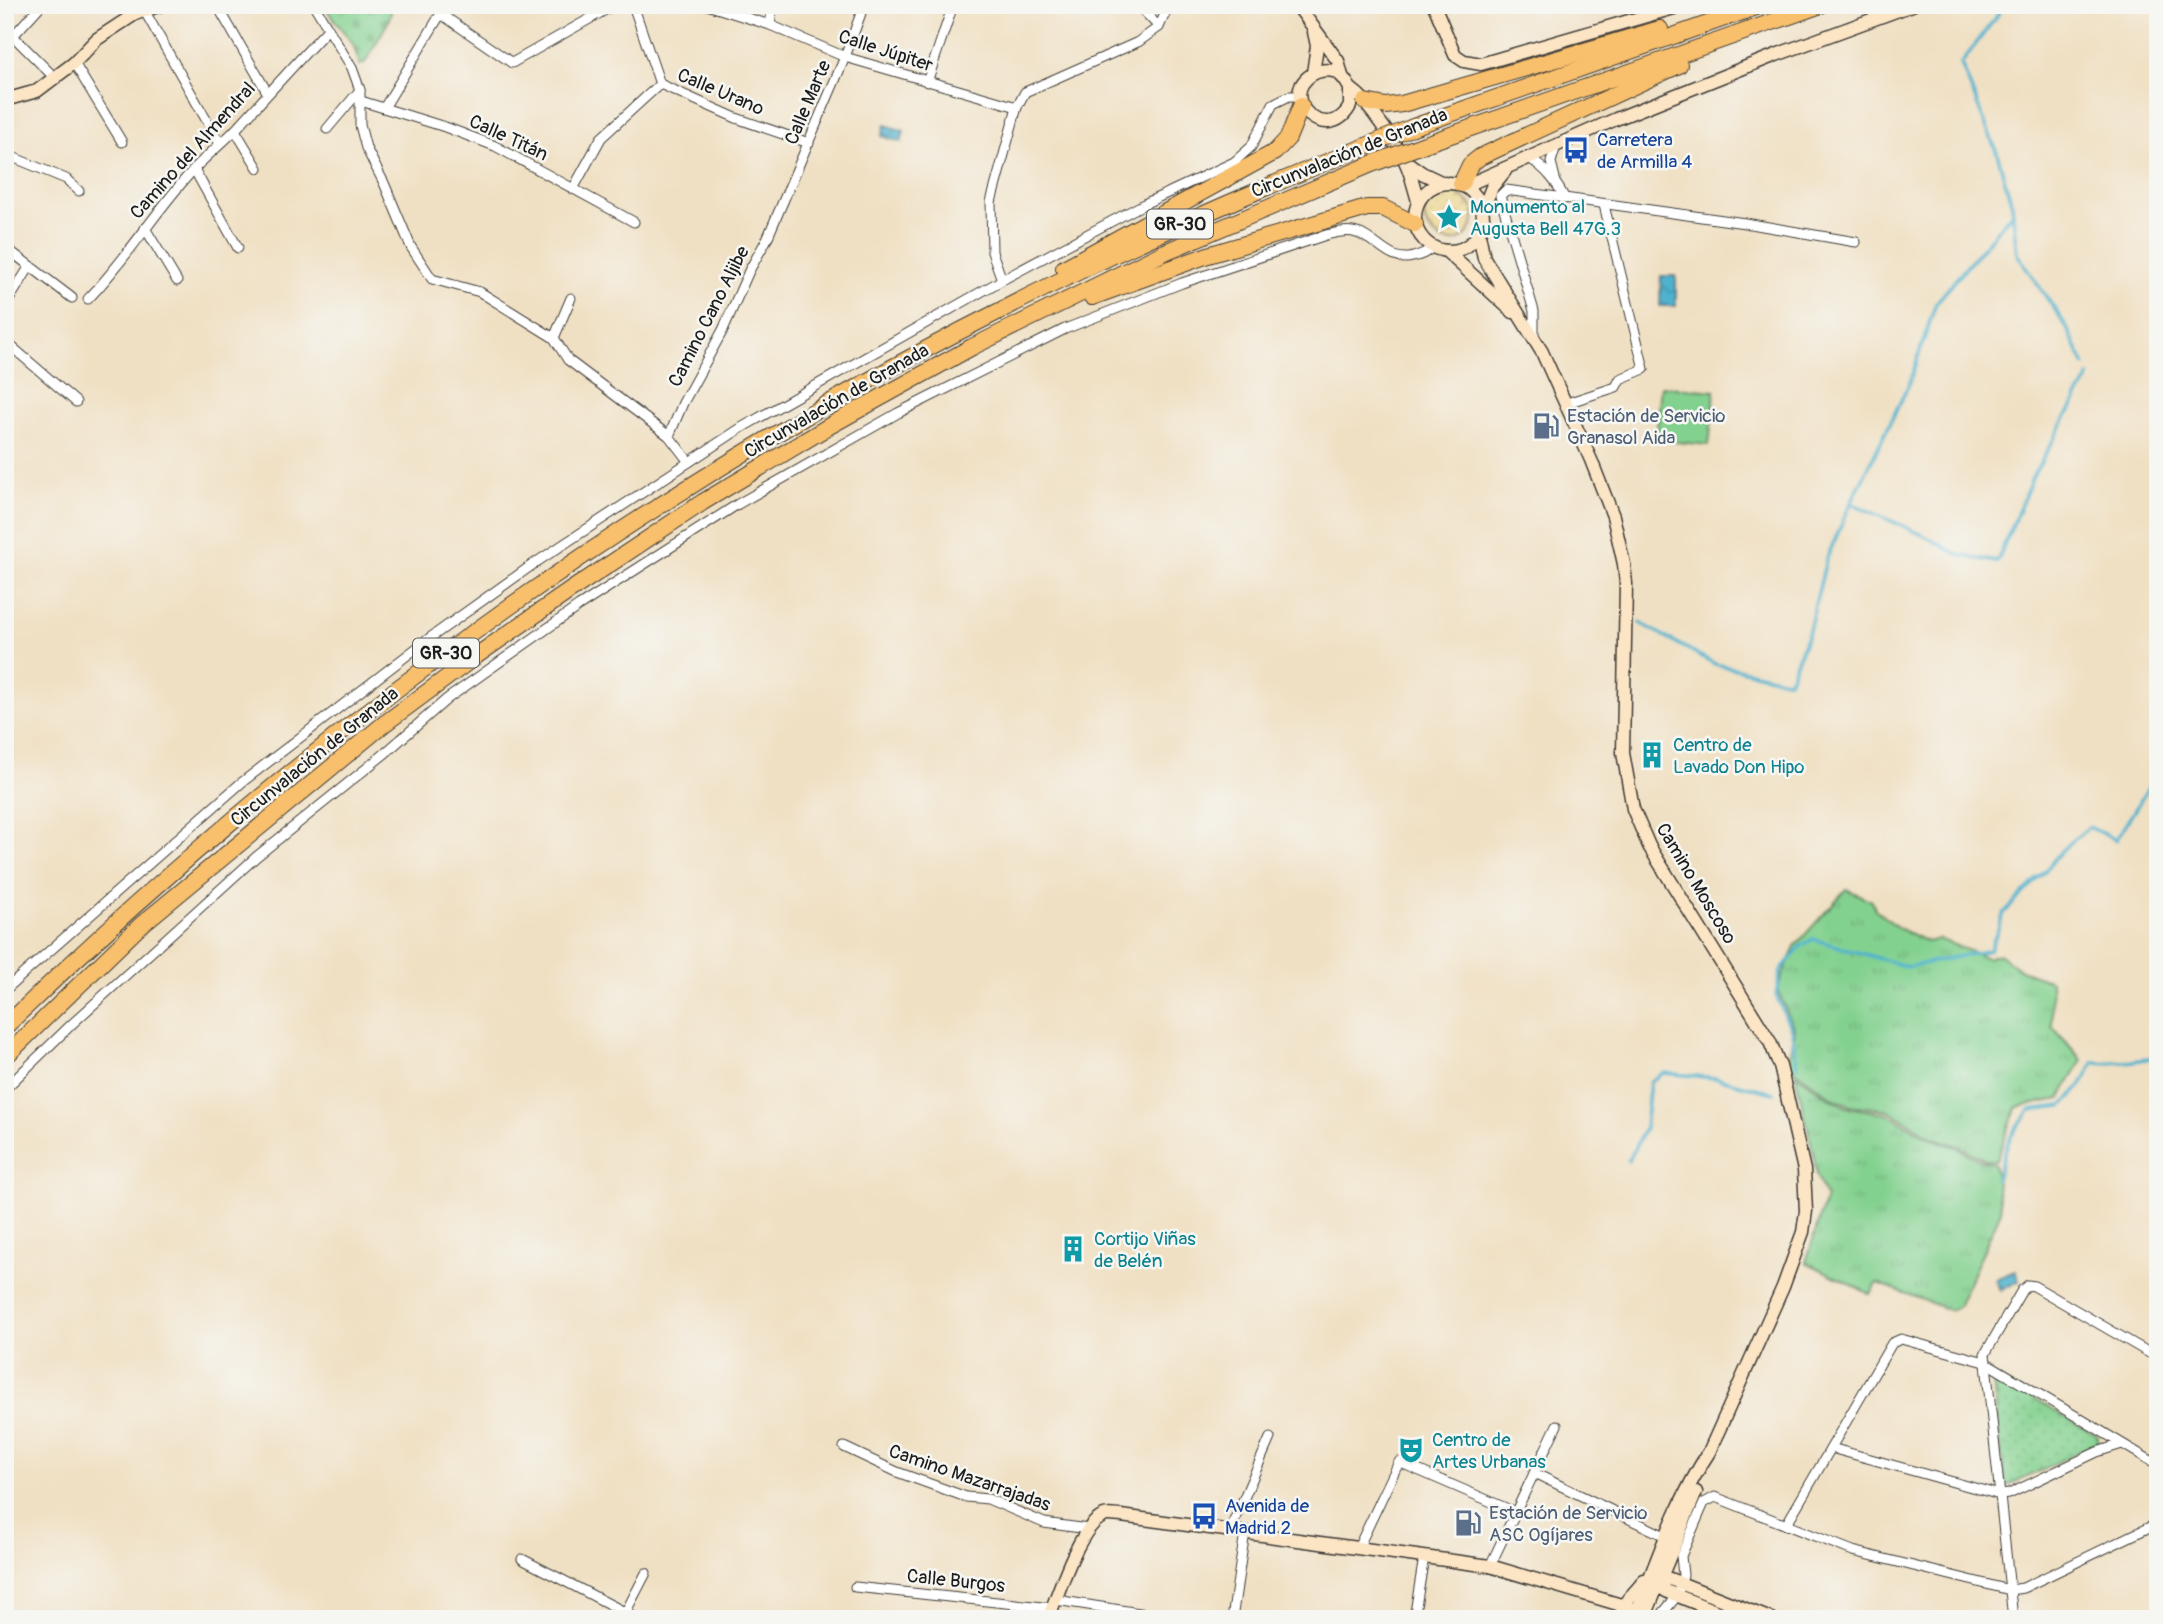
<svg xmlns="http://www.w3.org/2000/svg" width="2163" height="1624" font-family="Pangolin,sans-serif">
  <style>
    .grass { fill: url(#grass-tufts); stroke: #507656; stroke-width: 2 }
    .sand { fill: url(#sand-dots); stroke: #857b5d; stroke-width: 2 }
    .cemetery { fill: url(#cemetery-stones); stroke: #507656; stroke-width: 2 }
    .park { fill: url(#park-dots); stroke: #507656; stroke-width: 2 }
    .pitch { fill: #83d18f; stroke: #507656; stroke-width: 2 }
    .water { fill: url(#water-waves); stroke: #366775; stroke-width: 2 }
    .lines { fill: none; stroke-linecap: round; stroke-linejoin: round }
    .stream { stroke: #4fb2ce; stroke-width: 3.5 }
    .street-casing { stroke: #3c3935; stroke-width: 11 }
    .secondary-casing { stroke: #3c3935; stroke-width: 15 }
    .highway-casing { stroke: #3c3935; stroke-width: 18 }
    .street { stroke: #fff; stroke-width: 9 }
    .secondary { stroke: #fce5c4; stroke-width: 12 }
    .highway { stroke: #f8bf6c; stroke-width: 16 }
    .highway-bridge-casing { stroke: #3c3935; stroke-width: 18; stroke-linecap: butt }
    .highway-bridge { stroke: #f8bf6c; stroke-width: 16 }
    .labels { text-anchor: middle; stroke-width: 5; stroke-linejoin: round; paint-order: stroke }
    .shield { fill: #f6f6f2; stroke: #5d5d5c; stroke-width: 2 }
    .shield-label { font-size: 18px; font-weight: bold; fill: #1c1c1c }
    .street-label { font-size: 19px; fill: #1c1c1c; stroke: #f6f6f2 }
    .transit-label { font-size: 19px; fill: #164399; stroke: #f6f6f2; text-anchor: start }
    .culture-label { font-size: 19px; fill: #0d838f; stroke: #f6f6f2; text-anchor: start }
    .service-label { font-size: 19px; fill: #4e5e75; stroke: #f6f6f2; text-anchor: start }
  </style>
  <defs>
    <pattern id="grass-tufts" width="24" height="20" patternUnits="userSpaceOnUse" patternTransform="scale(1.75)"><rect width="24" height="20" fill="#83d18f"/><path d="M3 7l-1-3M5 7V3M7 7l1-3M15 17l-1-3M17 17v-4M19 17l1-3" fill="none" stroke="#71b37b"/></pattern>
    <pattern id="sand-dots" width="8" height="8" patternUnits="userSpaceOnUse" patternTransform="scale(1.75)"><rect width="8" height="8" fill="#eeda9e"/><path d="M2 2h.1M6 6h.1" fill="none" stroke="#ccba88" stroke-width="1.8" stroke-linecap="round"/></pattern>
    <pattern id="cemetery-stones" width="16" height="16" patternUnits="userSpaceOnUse" patternTransform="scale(1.75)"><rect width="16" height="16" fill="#83d18f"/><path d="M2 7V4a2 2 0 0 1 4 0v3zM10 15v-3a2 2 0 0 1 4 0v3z" fill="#71b37b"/></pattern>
    <pattern id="park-dots" width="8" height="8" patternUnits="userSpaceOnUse" patternTransform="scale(1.75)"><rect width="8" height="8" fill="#83d18f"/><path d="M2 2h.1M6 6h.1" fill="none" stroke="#71b37b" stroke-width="1.8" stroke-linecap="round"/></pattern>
    <pattern id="water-waves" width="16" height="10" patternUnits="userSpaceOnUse" patternTransform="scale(1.75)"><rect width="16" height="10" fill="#4fb2ce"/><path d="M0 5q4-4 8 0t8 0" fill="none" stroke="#4498b0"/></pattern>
  </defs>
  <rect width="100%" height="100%" fill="#f6f6f2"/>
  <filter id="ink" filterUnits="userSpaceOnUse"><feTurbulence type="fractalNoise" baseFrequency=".0143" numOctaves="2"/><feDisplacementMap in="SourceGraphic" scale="14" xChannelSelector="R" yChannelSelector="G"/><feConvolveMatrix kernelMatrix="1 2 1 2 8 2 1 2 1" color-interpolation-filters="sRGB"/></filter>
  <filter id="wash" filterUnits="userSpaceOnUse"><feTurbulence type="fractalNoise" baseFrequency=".00686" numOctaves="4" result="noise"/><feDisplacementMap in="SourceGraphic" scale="28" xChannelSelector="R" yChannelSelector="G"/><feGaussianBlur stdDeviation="1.57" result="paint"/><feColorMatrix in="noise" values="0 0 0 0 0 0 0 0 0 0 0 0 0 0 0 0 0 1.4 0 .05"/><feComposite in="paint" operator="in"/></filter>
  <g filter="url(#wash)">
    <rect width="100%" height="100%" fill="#f0e0c3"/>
    <g class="grass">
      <polygon points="1846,889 1872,901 1875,909 1897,927 1927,942 1939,939 1987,958 1999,954 2018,969 2051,981 2052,1026 2082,1060 2060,1099 2017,1107 1996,1160 1985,1160 1959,1146 1932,1137 1888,1110 1849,1105 1833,1098 1792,1068 1788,1059 1795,1031 1777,989 1795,946"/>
      <polygon points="1795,1073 1831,1099 1846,1107 1886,1113 1930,1138 1956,1147 1981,1161 1994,1163 2001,1211 1958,1307 1949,1310 1878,1283 1870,1294 1806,1262 1826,1197 1817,1177 1813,1151"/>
    </g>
    <path class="sand" d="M1444 192C1463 192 1482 208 1471 228 1450 267 1395 211 1444 192Z"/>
    <polygon class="cemetery" points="323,5 393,5 388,22 365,63 360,65 353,44"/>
    <polygon class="park" points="1997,1378 2098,1436 2098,1442 2011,1485 2005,1484 1993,1382"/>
    <polygon class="pitch" points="1661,386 1715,391 1709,445 1656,440"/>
    <g class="water">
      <polygon points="885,125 904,131 901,142 882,136"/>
      <polygon points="1661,276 1676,276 1676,306 1660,306"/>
      <polygon points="2015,1271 2019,1281 2000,1290 1995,1279"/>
    </g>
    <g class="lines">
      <g class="stream">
        <polyline points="2005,5 1961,64 1997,153 2012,205 2017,254 2066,326 2085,366"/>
        <polyline points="1851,503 1909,384 1936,303 2012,213"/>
        <polyline points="1640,623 1715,664 1789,681 1809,630 1826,560 1851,503 1923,535 1959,555 1997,562 2033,476 2089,377"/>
        <polyline points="1797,1066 1792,1031 1776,995 1781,970 1801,946 1813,939 1908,967 1990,950 2004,913 2044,872 2062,850 2089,827 2116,840 2158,772"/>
        <polyline points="1628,1161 1645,1128 1650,1082 1663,1073 1716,1078 1774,1093"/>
        <path d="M1996 1179C2002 1162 2007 1138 2019 1124 2024 1118 2027 1117 2030 1110L2062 1106 2081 1086 2094 1062C2116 1064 2136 1062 2158 1056"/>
      </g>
    </g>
  </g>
  <g filter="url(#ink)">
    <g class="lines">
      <g class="street-casing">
        <g id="street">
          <polyline points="41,5 13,36 56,79"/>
          <polyline points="217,5 267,92"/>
          <polyline points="314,5 352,68 360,90 360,125 366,148 384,183 411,247 432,279 480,292 554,338 568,360 669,436 689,462"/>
          <polyline points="633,5 660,84"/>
          <polyline points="707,5 770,25 845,57 1017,107"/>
          <polyline points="1138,5 1159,27"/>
          <polyline points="144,10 220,144"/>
          <polyline points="441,14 512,63 614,5"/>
          <polyline points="770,25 773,5"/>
          <polyline points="74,63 122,142"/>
          <polyline points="927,82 953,5"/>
          <polyline points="660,84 736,118 809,143"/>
          <polyline points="361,101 445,127 495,146 634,222"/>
          <polyline points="384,108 446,5"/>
          <polyline points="327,129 360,90"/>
          <polyline points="235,130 258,168"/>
          <polyline points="5,154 66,179 79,191"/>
          <path d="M1529 158C1546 169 1556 181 1565 199"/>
          <polyline points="194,169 238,248"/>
          <polyline points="1555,178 1551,162 1556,146"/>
          <polyline points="573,189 601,138 660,84"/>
          <polyline points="145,228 177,281"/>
          <polyline points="5,247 72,298"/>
          <polyline points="1002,280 992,252 991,202 1017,107 1025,92 1138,42 1159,27 1169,5"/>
          <path d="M88 299C127 259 156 210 194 169 207 155 223 143 237 128 267 95 297 62 328 29"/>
          <polyline points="5,306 30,266"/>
          <polyline points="554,338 571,298"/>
          <polyline points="1534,338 1534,311 1500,196 1506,190 1745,223 1856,242"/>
          <polyline points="5,341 76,402"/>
          <polyline points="1567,403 1616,387 1620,379 1644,369 1604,205"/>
          <polyline points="669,436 683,403 723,330 749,271 767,239 845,57 864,5"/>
          <polyline points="5,990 241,783 427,640 535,563 741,428 1002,280 1144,204 1234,162 1251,147 1273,104 1289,96 1300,96"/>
          <path d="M5 1089 73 1023 256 857 383 755 447 699 579 606 738 504 898 413 1065 329 1182 283 1326 235C1334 233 1345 230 1353 232 1376 236 1388 264 1413 257 1421 255 1427 253 1432 247"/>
          <polyline points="844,1447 897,1472 966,1497 988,1499 1044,1523 1088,1529"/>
          <polyline points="1831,1448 2000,1495 2009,1494 2097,1452 2122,1444"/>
          <polyline points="1534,1473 1667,1537"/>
          <polyline points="1786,1525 1892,1343 1901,1339 1985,1362 2158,1465"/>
          <polyline points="1230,1530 1270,1438"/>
          <polyline points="1358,1548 1399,1462 1515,1512"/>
          <polyline points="522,1559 638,1619"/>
          <polyline points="1490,1566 1557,1425"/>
          <polyline points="855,1587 1053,1608"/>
          <polyline points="1056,1600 1178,1619"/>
          <polyline points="622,1619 646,1573"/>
          <polyline points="1232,1619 1245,1532"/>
          <polyline points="1414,1619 1424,1557"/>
          <polyline points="1658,1619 1677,1596 1683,1575 1681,1556 1704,1503 1715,1497 1853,1551 2010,1590 2023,1588 2158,1523"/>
          <polyline points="2013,1619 1985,1354 2022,1290 2028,1285 2034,1286 2158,1358"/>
        </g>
      </g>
      <g class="secondary-casing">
        <g id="secondary">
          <polyline points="1297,5 1338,61 1342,76"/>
          <polyline points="1434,5 1455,55 1464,61 1481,64 1684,5"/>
          <polyline points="1313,73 1317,46 1314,32"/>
          <path d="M1350 88V106C1328 147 1276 99 1311 75 1318 70 1328 69 1336 72 1344 76 1346 82 1350 88 1354 92 1359 94 1362 99 1377 117 1393 140 1405 161 1411 173 1414 188 1418 201"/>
          <polyline points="5,100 37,91 74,63 97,39 135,14 161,5"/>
          <polyline points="1405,161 1422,173 1443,183"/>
          <circle cx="1449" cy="217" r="34"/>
          <polyline points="1465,186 1616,119 1776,55 1912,5"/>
          <polyline points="1483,209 1492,187 1505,171"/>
          <path d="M1479 234 1484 258 1542 352 1591 460 1613 516 1624 564 1626 584 1623 753 1633 809 1649 846 1770 1042 1780 1066 1804 1170 1806 1211 1803 1232 1783 1287 1709 1452C1676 1502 1656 1563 1634 1619"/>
          <polyline points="1446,251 1513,312"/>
          <polyline points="1659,1581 1666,1591 1735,1619"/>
          <polyline points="1654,1584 1663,1579 1670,1579 1771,1619"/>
          <path d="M1048 1619C1058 1595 1079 1525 1104 1516 1108 1514 1116 1516 1121 1516L1490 1566 1638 1610"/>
          <path d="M1622 1619C1620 1600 1636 1594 1644 1580"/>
          <polyline points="1644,1619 1696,1492"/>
        </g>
      </g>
      <g class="highway-casing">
        <g id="highway">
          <polyline points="1365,102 1386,106 1402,104 1660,29"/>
          <polyline points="1413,127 1762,5"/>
          <polyline points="1425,144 1821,5"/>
          <polyline points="1461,184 1470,165 1480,157 1679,65"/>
          <polyline points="1064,268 1275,152 1288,138 1301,106"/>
          <polyline points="1092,297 1208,255 1367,208 1383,208 1415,224"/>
          <path d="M5 1027C319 720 684 461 1080 271 1174 226 1269 185 1366 146"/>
          <polyline points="5,1057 141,925 384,724 476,656 571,590 703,502 831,425 972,347 1165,252 1374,163"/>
        </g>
      </g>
      <use href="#street" class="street"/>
      <use href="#secondary" class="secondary"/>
      <use href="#highway" class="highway"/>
      <g class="highway-bridge-casing">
        <g id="highway-bridge">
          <polyline points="1366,146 1413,127"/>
          <polyline points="1374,163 1425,144"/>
        </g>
      </g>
      <use href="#highway-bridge" class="highway-bridge"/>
    </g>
  </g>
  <defs>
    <g id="bus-bare" transform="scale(2.1)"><path d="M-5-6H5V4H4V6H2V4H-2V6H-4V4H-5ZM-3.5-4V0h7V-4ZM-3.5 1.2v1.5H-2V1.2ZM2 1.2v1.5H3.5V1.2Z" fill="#1a4fb4" stroke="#f6f6f2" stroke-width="2.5" paint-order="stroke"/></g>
    <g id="sight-bare" transform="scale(2.1)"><path d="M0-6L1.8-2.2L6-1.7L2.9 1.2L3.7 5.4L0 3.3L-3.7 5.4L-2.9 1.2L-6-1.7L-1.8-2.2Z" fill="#0f9aa8" stroke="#f6f6f2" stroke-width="2.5" paint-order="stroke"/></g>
    <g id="fuel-bare" transform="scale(2.1)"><path d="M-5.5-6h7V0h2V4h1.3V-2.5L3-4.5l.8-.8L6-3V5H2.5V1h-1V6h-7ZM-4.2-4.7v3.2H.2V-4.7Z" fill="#5c6f8a" stroke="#f6f6f2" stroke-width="2.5" paint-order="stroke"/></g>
    <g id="building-bare" transform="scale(2.1)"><path d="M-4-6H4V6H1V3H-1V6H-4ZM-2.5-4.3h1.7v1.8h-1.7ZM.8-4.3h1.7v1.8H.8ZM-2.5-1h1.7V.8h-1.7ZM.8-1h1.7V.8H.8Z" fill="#0f9aa8" stroke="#f6f6f2" stroke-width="2.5" paint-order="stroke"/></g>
    <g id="theatre-bare" transform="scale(2.1)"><path d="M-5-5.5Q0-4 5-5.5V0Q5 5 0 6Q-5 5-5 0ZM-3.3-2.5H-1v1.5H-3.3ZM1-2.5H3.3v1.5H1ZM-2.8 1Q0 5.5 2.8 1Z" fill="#0f9aa8" stroke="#f6f6f2" stroke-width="2.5" paint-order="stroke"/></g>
  </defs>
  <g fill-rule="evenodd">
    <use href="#bus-bare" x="1576" y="150"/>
    <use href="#sight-bare" x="1449" y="217"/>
    <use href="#fuel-bare" x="1546" y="426"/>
    <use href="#building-bare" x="1652" y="755"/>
    <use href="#building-bare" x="1073" y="1249"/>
    <use href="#theatre-bare" x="1411" y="1450"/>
    <use href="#bus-bare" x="1204" y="1516"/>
    <use href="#fuel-bare" x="1468" y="1523"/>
  </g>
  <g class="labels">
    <g class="shield">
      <rect x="1147" y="209.5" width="66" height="29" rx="5"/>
      <rect x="413" y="638.5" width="66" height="29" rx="5"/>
    </g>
    <g class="shield-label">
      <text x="1180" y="230">GR-30</text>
      <text x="446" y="659">GR-30</text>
    </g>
    <g class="street-label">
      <text transform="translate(886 50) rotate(18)" y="7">Calle Júpiter</text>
      <text transform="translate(721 91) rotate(23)" y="7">Calle Urano</text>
      <text transform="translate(807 102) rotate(-67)" y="7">Calle Marte</text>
      <text transform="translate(509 137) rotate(25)" y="7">Calle Titán</text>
      <text transform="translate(192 150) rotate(-48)" y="7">Camino del Almendral</text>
      <text transform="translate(1349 152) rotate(-22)" y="7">Circunvalación de Granada</text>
      <text transform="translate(708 316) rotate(-63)" y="7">Camino Cano Aljibe</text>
      <text transform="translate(836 400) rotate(-30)" y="7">Circunvalación de Granada</text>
      <text transform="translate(314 756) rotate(-39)" y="7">Circunvalación de Granada</text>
      <text transform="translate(1697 883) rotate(59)" y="7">Camino Moscoso</text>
      <text transform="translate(970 1477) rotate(19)" y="7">Camino Mazarrajadas</text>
      <text transform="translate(956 1580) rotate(6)" y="7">Calle Burgos</text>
    </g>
    <g class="transit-label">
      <text x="1597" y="146">Carretera<tspan x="1597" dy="22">de Armilla 4</tspan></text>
      <text x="1225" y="1512">Avenida de<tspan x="1225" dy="22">Madrid 2</tspan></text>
    </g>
    <g class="culture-label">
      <text x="1470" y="213">Monumento al<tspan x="1470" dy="22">Augusta Bell 47G.3</tspan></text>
      <text x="1673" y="751">Centro de<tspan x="1673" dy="22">Lavado Don Hipo</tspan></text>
      <text x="1094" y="1245">Cortijo Viñas<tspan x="1094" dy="22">de Belén</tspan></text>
      <text x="1432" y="1446">Centro de<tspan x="1432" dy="22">Artes Urbanas</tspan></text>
    </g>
    <g class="service-label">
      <text x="1567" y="422">Estación de Servicio<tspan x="1567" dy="22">Granasol Aida</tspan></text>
      <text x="1489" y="1519">Estación de Servicio<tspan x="1489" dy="22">ASC Ogíjares</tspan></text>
    </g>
  </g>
  <rect width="2163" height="1624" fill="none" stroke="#f6f6f2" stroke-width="28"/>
</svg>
